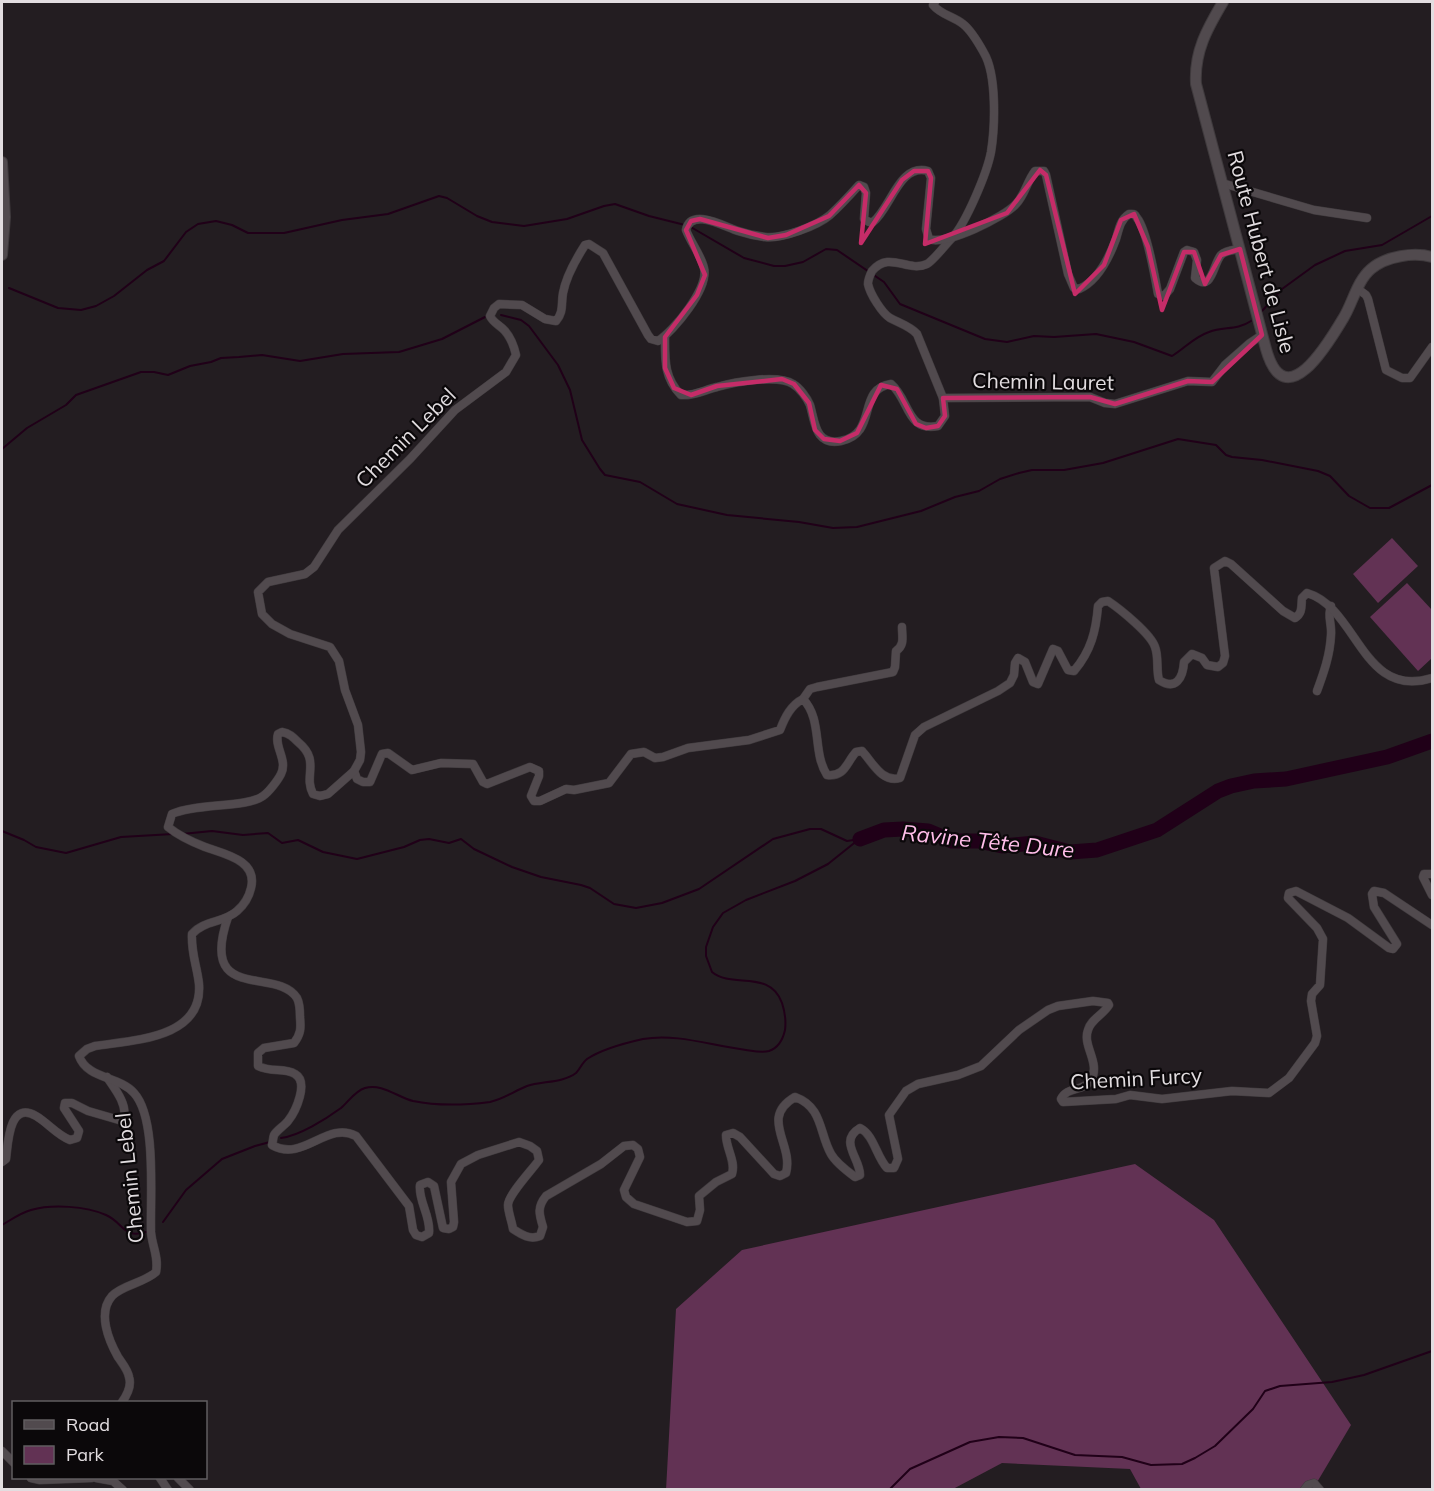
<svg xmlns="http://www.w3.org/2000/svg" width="1434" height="1491" font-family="Mulish,sans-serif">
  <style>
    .green { fill: #623254 }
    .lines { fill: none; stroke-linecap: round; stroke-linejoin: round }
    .stream { stroke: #200018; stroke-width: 2 }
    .river { stroke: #200018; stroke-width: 15 }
    .street-casing { stroke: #3f3a3d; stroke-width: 9 }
    .secondary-casing { stroke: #3f3a3d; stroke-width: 12 }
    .street { stroke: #514a4e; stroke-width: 8 }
    .secondary { stroke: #514a4e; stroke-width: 10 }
    .marked { fill: none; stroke: #c52c68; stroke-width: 4.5; stroke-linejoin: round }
    .labels { text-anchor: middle; stroke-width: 4.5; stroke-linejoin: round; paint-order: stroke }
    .street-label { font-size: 21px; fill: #e2dde0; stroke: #0b080a }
    .water-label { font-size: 22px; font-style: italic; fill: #ffbee9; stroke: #0b080a }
  </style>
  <rect width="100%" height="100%" fill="#231d21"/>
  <g class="green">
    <polygon points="1392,538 1418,566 1378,603 1353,574"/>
    <polygon points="1407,583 1432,610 1432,658 1418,671 1370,617"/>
    <polygon points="1135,1164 1214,1220 1351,1425 1313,1489 1141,1489 1130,1469 1002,1463 953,1489 666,1490 676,1309 742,1250"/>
  </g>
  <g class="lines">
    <g class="stream">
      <path d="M9 288 58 308 81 310 96 306 114 296 147 270 164 261 186 232 198 224 216 221 232 225 248 233H284L342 220 388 214 439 196 447 198 477 216 492 222 524 226 567 219 604 206 615 204 649 216 689 226 744 258 774 266H785L803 262 826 249 837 250 884 282 900 304 985 339 1007 342 1034 336 1054 337 1096 334 1134 342 1172 356C1185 348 1194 337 1209 332 1224 326 1236 331 1251 321"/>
      <polyline points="1262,311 1282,289 1315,265 1345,251 1382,245 1432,216"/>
      <polyline points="501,315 521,320 529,326 558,365 570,390 582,440 600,469 605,475 640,482 677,504 727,515 799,522 833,528 857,527 921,511 955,497 979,491 1000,479 1019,473 1032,470 1064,470 1103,463 1178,439 1216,445 1226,455 1232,457 1262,460 1318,471 1330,476 1349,496 1370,508 1389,508 1432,485"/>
      <polyline points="2,449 27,428 66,405 76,395 141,372 154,372 168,375 190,366 211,362 221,358 239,357 262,355 300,361 343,354 399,352 442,339 485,317"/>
      <polyline points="2,831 24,840 36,847 66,853 121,837 173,834"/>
      <polyline points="182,834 212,831 243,835 268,833 282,843 298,840 323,852 357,859 404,847 420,840 429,839 449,843 461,839 474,849 512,867 541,877 581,885 590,888 614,904 636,908 662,903 699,889 773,839 810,829 821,829 847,841 860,839"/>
      <path d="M281 1138C299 1136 326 1119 341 1108 349 1101 355 1091 365 1088 382 1083 397 1097 413 1101 437 1106 466 1105 490 1102 504 1099 514 1091 527 1086 542 1081 563 1083 576 1073 580 1069 582 1063 587 1059 602 1049 625 1043 643 1039 677 1033 712 1046 746 1050 753 1051 762 1053 769 1051 778 1048 783 1039 785 1030 786 1022 785 1012 782 1003 770 969 732 989 712 972L706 956V947L713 927 723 913 746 900 795 881 828 864 858 840"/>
      <polyline points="163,1222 186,1190 222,1159 255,1146 270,1142"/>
      <path d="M2 1225C11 1220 20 1213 31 1210 52 1204 86 1206 106 1215 124 1223 123 1239 146 1232"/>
      <polyline points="889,1490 910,1469 970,1442 999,1437 1023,1438 1075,1455 1122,1457 1151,1465 1182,1464 1195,1458 1215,1446 1253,1409 1265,1391 1280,1386 1332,1382 1364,1375 1432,1351"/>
    </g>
    <polyline class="river" points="860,839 884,830 903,829 928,831 952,841 978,841 1002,846 1035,843 1070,852 1097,850 1157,830 1218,791 1231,786 1254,781 1286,779 1387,757 1432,741"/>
    <g class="street-casing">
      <g id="street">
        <polyline points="1222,183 1314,210 1367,218"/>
        <polyline points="1358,289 1366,295 1368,299 1386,370 1402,378 1410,378 1432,347"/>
        <path d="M665 337C665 360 664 378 681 395 695 396 704 390 717 387 734 382 778 374 793 384 800 388 807 398 810 405 815 422 815 446 841 441 879 433 856 389 891 384 910 400 906 432 938 426L945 416 943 398 917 334C910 326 899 323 890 318 882 313 870 294 868 284 868 280 870 275 872 271 890 250 907 273 927 264 933 261 946 244 952 238 966 223 987 173 991 152 995 127 997 75 984 53 979 44 972 31 963 24 953 16 941 15 933 5L935 2"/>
        <polyline points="943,398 1090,397 1105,403 1115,404 1188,381 1212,382 1225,365 1250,343 1262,335"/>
        <path d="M1317 691C1324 672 1330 655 1331 635 1332 624 1327 616 1331 606"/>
        <path d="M803 699 810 689 817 687 893 672 895 667 896 651C905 645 902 637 902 627"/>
        <path d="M354 771 357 779 363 782H370L382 754 388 753 412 770 441 763 473 764 483 782 487 784 530 767 539 771V776L531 796 534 801H540L566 789 574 790 609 783 631 754 644 752 655 758 663 757 688 748 749 740 780 730C785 717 791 705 803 699 823 720 812 752 827 775 845 777 846 763 856 752L862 751C873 763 882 783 900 778L915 735 924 727 998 691 1010 683 1014 675 1015 663 1018 658 1025 662 1033 682 1038 684 1053 649 1058 651 1068 670 1074 671C1091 651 1096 631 1098 606L1102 602 1108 601C1120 609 1151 634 1155 647 1159 657 1156 670 1159 680 1176 691 1183 678 1184 662L1192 654 1202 658 1207 665 1218 667 1223 663 1225 656 1214 568 1225 561 1231 564 1283 611 1295 618C1303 613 1301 606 1302 598L1307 593C1358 608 1362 700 1432 678"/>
        <polyline points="1432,874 1424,874 1423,877 1432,895"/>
        <path d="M228 917C198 1004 277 966 297 998 300 1004 300 1010 300 1017 301 1028 301 1034 294 1043L264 1048 258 1053V1066C272 1073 284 1067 295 1074 309 1082 296 1111 288 1121 284 1126 277 1130 274 1135 273 1138 273 1142 272 1145 303 1163 327 1120 356 1136L409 1206 413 1230 416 1235 422 1237 429 1233C431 1216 418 1201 420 1185L428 1182 434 1186 443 1228 449 1229 453 1227 454 1222 451 1182 461 1164 478 1155 519 1142 530 1146 537 1151 539 1160C532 1170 508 1195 508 1205 508 1212 512 1222 513 1229 522 1235 530 1240 540 1236L543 1227C539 1214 537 1207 546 1196L601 1164 624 1146 633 1145 638 1149 640 1157 624 1190 626 1197 634 1204 687 1222 697 1221 700 1210 699 1196 716 1182 732 1174C736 1161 726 1149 726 1135L733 1133 740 1137 774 1174 780 1176 786 1173C794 1144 759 1118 795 1097 823 1107 819 1133 831 1154 836 1163 847 1171 855 1177L860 1175C860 1158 838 1141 860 1128 874 1135 876 1156 887 1168H894L898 1159 889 1115 906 1091 918 1084 958 1075 981 1066 1019 1030 1048 1010 1058 1006 1093 1001 1108 1003 1109 1005C1103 1015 1091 1019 1088 1030 1082 1046 1101 1063 1091 1080 1084 1092 1067 1086 1061 1099L1063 1102 1116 1099 1130 1095 1162 1099 1232 1091 1269 1093 1289 1078 1315 1043 1317 1036 1311 1001 1312 994 1320 985 1323 939 1317 928 1288 898 1289 893 1296 891 1348 918 1389 948 1393 949 1397 944 1374 907 1372 894 1374 891 1384 893 1432 925"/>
        <path d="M2 1162 6 1159C8 1143 9 1100 36 1116 48 1123 57 1135 70 1140L77 1138 79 1131 64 1108 65 1103H72L88 1111 119 1120 124 1117C127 1103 114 1088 107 1077"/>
        <path d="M122 1402C127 1395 132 1386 129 1377 128 1370 122 1363 118 1357 109 1341 97 1313 112 1296 122 1285 144 1283 156 1272 159 1257 152 1246 151 1232 150 1197 157 1118 134 1093 119 1076 87 1079 79 1056L87 1049 95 1046C133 1040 203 1039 199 984 197 966 191 953 192 934 204 920 224 923 237 911 244 905 249 897 251 888 258 860 224 854 205 847 192 842 179 836 168 827L172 814C196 803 247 808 263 796 269 792 278 780 281 774 288 760 274 747 278 734L282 732C289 733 293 737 298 742 321 761 303 775 313 794L320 796 328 794 354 771 360 760 361 752 358 725 345 690 339 661 330 647 290 634 272 624 262 614 258 592 268 582 305 574 314 567 338 530 410 459 455 410 506 372 516 355C514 346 511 338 505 331 500 325 493 323 490 316L494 308 499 304 522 305 545 319 556 321C564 312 561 304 563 293 566 277 576 259 585 245L589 244 603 253 648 335 651 339 658 341C674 331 709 288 704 268 701 255 691 243 686 230 691 207 725 227 738 231 747 234 756 236 765 237 782 239 817 226 830 215 840 206 850 195 859 185L864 187 866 193 864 219 869 222H873C891 208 899 163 928 171L931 178 926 229 929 239C945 246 1005 217 1016 204 1025 195 1027 181 1035 171H1044L1046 175 1068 274 1074 288 1079 289C1098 281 1109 258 1116 239 1119 229 1120 220 1129 214 1134 214 1134 213 1137 218 1147 230 1155 277 1158 294L1164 296 1170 289 1184 252 1187 250 1194 252 1197 260 1195 278C1212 293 1213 264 1221 255 1226 250 1234 250 1240 249"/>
        <polyline points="2,1451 14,1463"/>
        <polyline points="31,1478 40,1480 92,1478"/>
        <polyline points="96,1478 113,1481 123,1490"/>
        <polyline points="160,1478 168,1490"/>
        <polyline points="178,1478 190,1490"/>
        <polyline points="1304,1490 1308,1485 1314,1483 1320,1490"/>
      </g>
    </g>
    <g class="secondary-casing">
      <g id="secondary">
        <path d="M1223 2C1207 29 1194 52 1196 84L1266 349C1285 417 1328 344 1344 317 1353 302 1357 281 1371 269 1386 256 1414 252 1432 257"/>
        <polyline points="2,162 5,217 2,255"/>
      </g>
    </g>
    <use href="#street" class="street"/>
    <use href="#secondary" class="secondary"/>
  </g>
  <path class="marked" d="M1040 170 1046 175 1075 294 1104 265 1121 220 1134 214 1148 247 1162 310 1184 252H1194L1205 284 1221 255 1240 249 1262 335 1212 382 1188 381 1115 404 1090 397 943 398 945 416 938 426 926 428 916 424 897 389 881 385 857 433 840 441 824 439 815 430 809 403 794 384 782 379 717 386 691 395 674 388 665 368V337L697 295 705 275 686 230 691 221 700 219 768 238 786 235 829 216 859 185 866 193 861 243 902 180 914 171H928L931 178 925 244 1007 213Z"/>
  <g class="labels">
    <g class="street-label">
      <text transform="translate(1261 252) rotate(75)" y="7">Route Hubert de Lisle</text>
      <text transform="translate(1043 382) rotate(1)" y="7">Chemin Lauret</text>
      <text transform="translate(406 438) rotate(-45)" y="7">Chemin Lebel</text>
      <text transform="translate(1136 1079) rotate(-3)" y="7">Chemin Furcy</text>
      <text transform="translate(130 1178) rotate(-96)" y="7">Chemin Lebel</text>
    </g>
    <g class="water-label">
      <text transform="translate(988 841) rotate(6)" y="8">Ravine Tête Dure</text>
    </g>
  </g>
  <rect width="1434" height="1491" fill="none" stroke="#e2dde0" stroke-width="6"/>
  <rect x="12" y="1401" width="195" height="78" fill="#0b080a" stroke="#615d60" stroke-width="1.5"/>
  <rect x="24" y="1420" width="30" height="9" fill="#514a4e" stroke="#615d60" stroke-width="1.5"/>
  <text x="66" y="1431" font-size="18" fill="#e2dde0">Road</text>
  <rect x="24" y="1446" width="30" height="18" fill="#623254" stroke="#615d60" stroke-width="1.5"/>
  <text x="66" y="1461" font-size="18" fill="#e2dde0">Park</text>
</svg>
